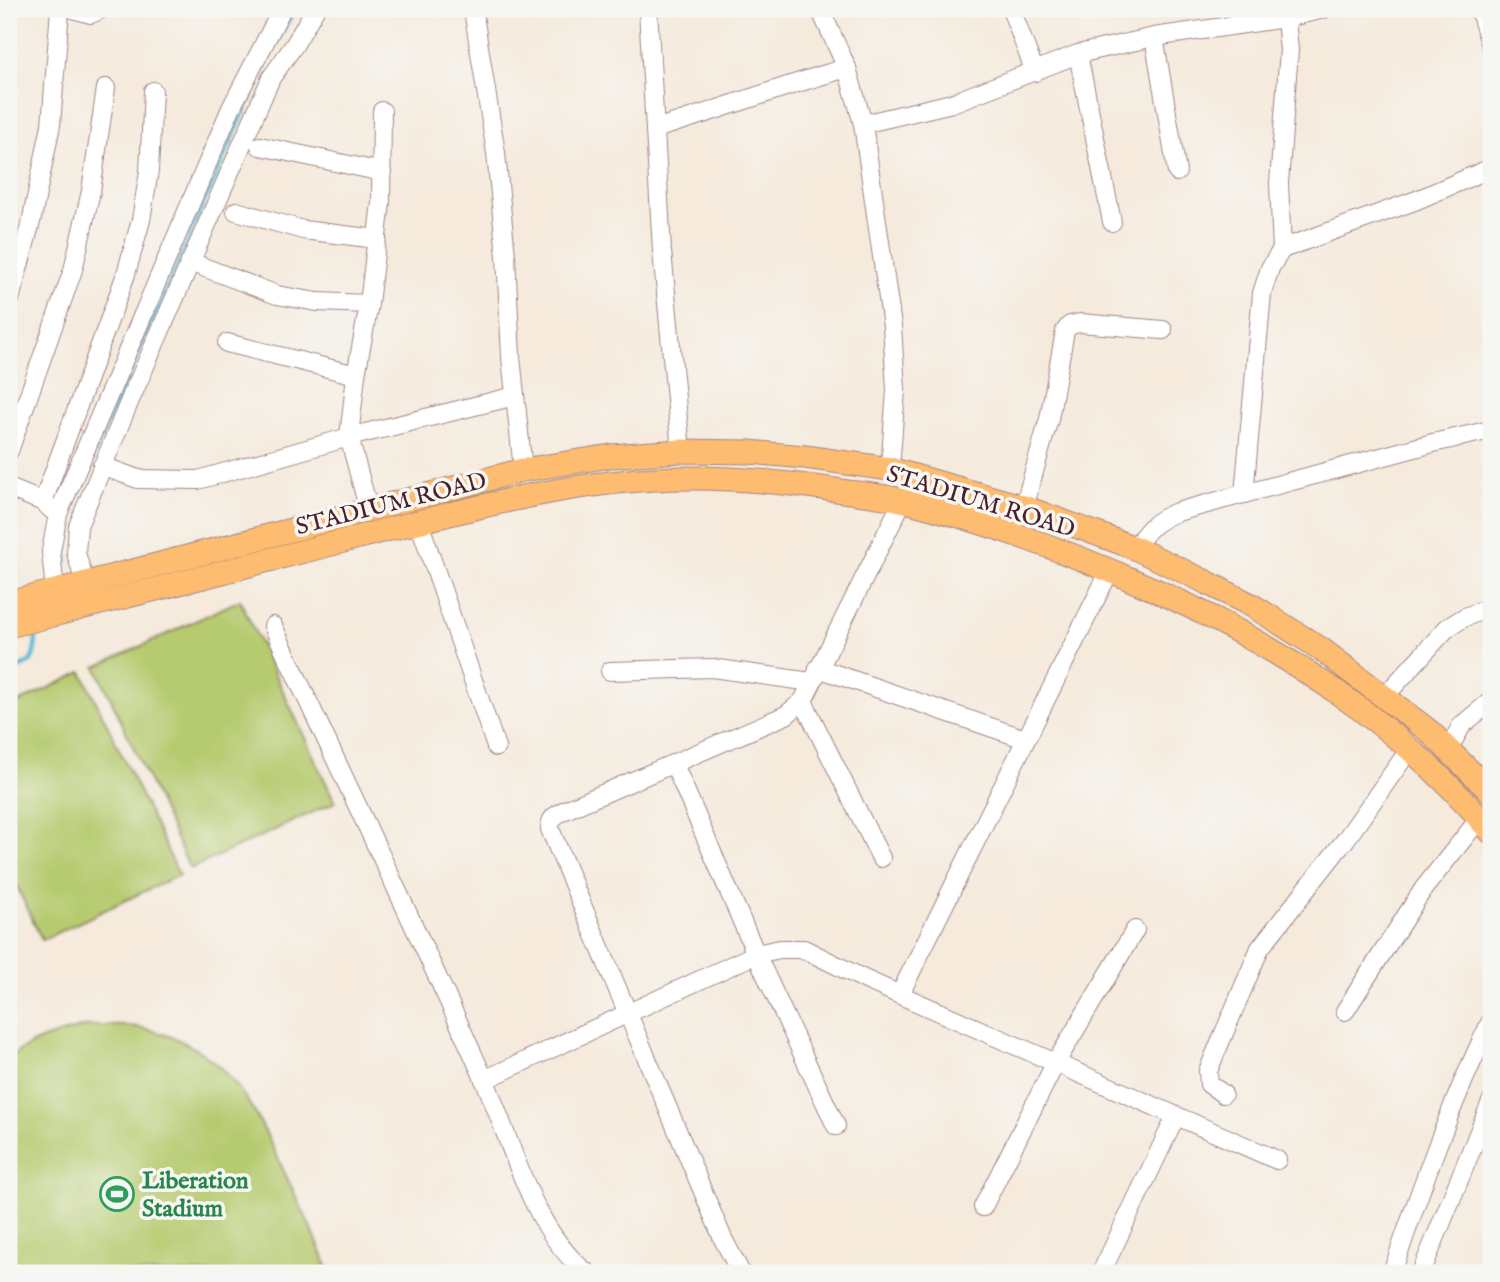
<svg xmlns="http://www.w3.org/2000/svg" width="1500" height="1282" font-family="'IM FELL English',serif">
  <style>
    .green { fill: #b6cb6f; stroke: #80754d; stroke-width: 2 }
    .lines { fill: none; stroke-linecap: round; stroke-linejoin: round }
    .stream { stroke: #5bbada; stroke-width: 4.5 }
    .minor-casing { stroke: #a08484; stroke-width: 20 }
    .major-casing { stroke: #a08484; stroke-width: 25 }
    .minor { stroke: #fff; stroke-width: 18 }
    .major { stroke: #febc71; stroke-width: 23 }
    .labels { text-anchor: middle; stroke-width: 7; stroke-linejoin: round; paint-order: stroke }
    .street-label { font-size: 24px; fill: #4a1f2b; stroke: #f6f6f2 }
    .leisure-label { font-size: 24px; font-weight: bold; fill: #27864d; stroke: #f6f6f2; text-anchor: start }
  </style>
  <rect width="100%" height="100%" fill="#f6f6f2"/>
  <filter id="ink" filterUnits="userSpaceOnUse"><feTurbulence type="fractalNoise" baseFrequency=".0143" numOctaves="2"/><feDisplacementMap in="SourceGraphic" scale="14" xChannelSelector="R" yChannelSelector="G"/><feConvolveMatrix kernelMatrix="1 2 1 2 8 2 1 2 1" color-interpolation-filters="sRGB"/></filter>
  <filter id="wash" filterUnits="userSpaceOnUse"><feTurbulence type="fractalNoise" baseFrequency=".00686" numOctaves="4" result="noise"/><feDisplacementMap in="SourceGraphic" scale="28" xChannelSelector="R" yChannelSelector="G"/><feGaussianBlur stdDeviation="1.57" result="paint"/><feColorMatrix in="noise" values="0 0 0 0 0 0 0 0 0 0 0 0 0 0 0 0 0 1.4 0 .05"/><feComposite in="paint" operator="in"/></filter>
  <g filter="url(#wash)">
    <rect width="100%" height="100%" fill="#f5eadc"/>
    <g class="green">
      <polygon points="240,600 335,802 190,869 96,667"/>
      <polygon points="82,672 179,875 42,940 9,870 9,707"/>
      <path d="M89 1026C105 1026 122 1025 137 1027 227 1044 253 1104 288 1180 302 1210 319 1241 329 1273H9V1059C30 1040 61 1033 89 1026Z"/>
    </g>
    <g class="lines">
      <g class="stream">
        <polyline points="67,561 66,521 75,497 267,59 295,9"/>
        <path d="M9 672C32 662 34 664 36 638"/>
      </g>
    </g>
  </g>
  <g filter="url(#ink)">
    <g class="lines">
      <g class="minor-casing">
        <g id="minor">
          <polyline points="73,9 91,14 102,9"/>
          <polyline points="473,9 496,153 506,256 511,357 523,470"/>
          <polyline points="648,9 662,251 681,451"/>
          <polyline points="820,9 847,68 863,124 892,326 896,390 890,469"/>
          <polyline points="1011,9 1035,72"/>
          <polyline points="1479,9 1491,46"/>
          <polyline points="1154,37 1177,172"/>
          <polyline points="1078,54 1112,222"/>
          <polyline points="863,124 952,103 1078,54 1154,37 1286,18 1324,9"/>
          <path d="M655 129C720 110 782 86 847 68"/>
          <polyline points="260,146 382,172"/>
          <polyline points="236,211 303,230 377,239"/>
          <polyline points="1282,249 1417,200 1491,168"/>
          <polyline points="190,262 277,295 317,302 369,304"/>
          <polyline points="9,303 32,218 51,125 60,9"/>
          <polyline points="227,343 356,375"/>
          <polyline points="9,451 73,270 91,191 106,88"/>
          <polyline points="102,466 138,479 198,480 349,437 515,396"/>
          <polyline points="9,488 43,502 52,510"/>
          <polyline points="1244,494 1262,293 1270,268 1282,249 1279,183 1289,50 1285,9"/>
          <polyline points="43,502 126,274 141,220 149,171 153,91"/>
          <polyline points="1024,507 1049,419 1065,331 1070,325 1080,323 1163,330"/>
          <polyline points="369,511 349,437 356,375 369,304 381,202 382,111"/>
          <polyline points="419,522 496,747"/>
          <path d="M1135 548C1147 529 1156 520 1177 512L1433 443 1491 430"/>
          <polyline points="85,583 76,553 78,526 128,405 271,78 295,44 315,9"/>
          <polyline points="55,591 51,551 58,514 231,108 282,9"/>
          <path d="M273 626C343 777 416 927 484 1079 512 1142 532 1231 587 1273"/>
          <polyline points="818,668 1025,739"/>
          <polyline points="610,671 712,668 811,682"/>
          <polyline points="1385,696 1447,628 1465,617 1491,607"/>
          <polyline points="803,701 881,858"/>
          <polyline points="1448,750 1462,725 1491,701"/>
          <polyline points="674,764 756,954 836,1126"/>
          <polyline points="900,994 1110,570"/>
          <polyline points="1345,1011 1424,888 1480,818"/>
          <polyline points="484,1080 756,954 780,949 804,949 866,980 1277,1160"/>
          <polyline points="1223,1094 1209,1084 1208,1071 1260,948 1346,839 1409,750"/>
          <polyline points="983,1207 1055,1064 1135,930"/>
          <path d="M741 1273 723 1239 550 829C550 819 554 816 563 811L786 715 803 701 903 500"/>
          <polyline points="1101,1273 1176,1116"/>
          <path d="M1392 1273C1421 1188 1451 1102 1491 1021"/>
          <polyline points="1421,1273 1491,1102"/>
        </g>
      </g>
      <g class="major-casing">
        <g id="major">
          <polyline points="9,603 523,470 611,456 681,451 749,452 805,457 890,469 1024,507 1135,548 1202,580 1253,606 1321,649 1429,731 1491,792"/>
          <path d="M9 626C126 597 242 567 359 537 468 509 578 478 690 478 742 478 792 483 842 491 863 494 885 496 906 501 992 523 1074 554 1155 590 1279 646 1404 726 1491 832"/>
        </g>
      </g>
      <use href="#minor" class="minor"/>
      <use href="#major" class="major"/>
    </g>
  </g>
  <defs>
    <g id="stadium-ring" transform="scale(1.75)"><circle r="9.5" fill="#f6f6f2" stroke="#2e9e5b" stroke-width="1.5"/><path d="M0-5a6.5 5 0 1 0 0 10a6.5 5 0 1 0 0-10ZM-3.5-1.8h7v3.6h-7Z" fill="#2e9e5b"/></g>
  </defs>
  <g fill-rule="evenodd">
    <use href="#stadium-ring" x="117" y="1194"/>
  </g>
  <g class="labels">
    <g class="street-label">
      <text transform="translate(981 501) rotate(17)" y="8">STADIUM ROAD</text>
      <text transform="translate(391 503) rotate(-14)" y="8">STADIUM ROAD</text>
    </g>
    <g class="leisure-label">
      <text x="142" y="1188">Liberation<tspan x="142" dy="28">Stadium</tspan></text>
    </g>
  </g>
  <rect width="1500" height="1282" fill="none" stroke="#f6f6f2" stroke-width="35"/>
</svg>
